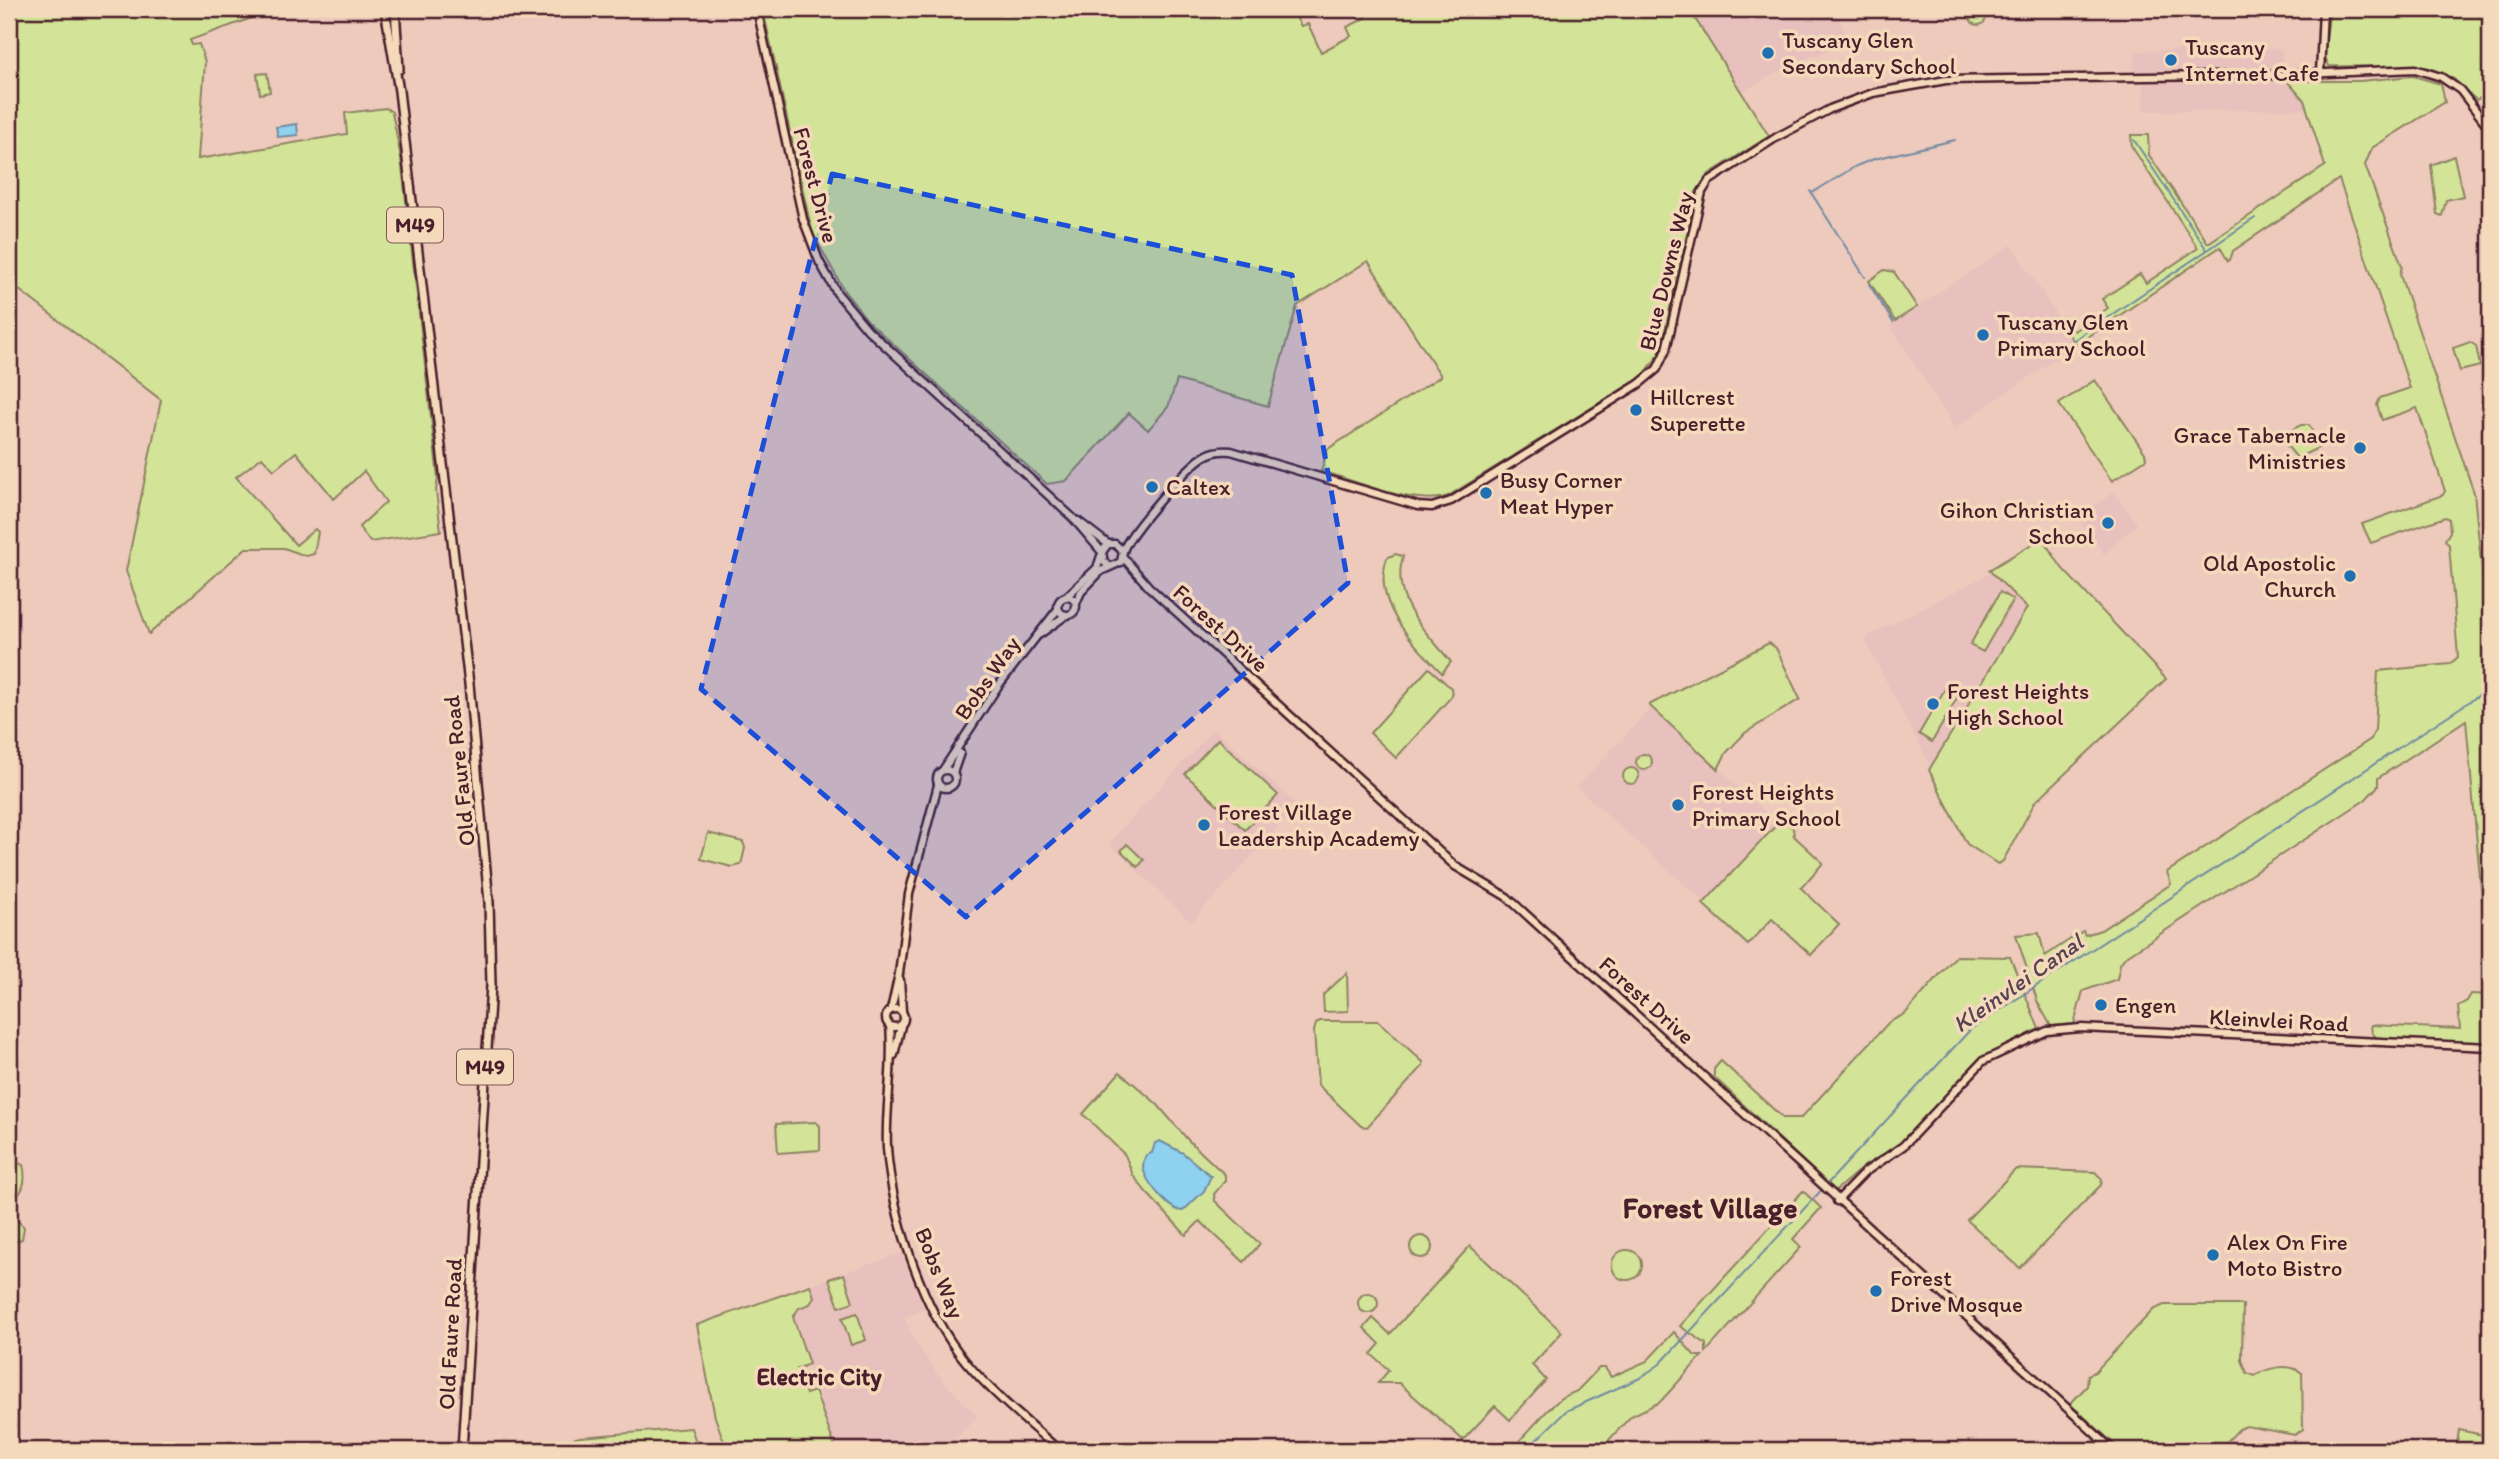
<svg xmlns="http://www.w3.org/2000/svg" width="2499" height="1459" font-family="Itim,sans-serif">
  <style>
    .built { fill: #e8c0bd }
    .green { fill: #d3e498; stroke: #8e8262; stroke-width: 2 }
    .water { fill: #8ed2ef; stroke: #738aa1; stroke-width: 2 }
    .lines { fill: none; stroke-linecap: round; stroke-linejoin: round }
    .stream { stroke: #738aa1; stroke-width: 2 }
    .secondary-casing { stroke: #4a1f2b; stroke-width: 11 }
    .primary-casing { stroke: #4a1f2b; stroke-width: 12 }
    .secondary { stroke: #f4d9bb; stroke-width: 6 }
    .primary { stroke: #f4d9bb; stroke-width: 7 }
    .marked { fill: #1d4ed8; fill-opacity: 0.2; stroke: #1d4ed8; stroke-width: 5; stroke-dasharray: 14 9; stroke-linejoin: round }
    .poi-dot { fill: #1f6fb2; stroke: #f4d9bb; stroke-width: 2.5 }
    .labels { text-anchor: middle; stroke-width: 7; stroke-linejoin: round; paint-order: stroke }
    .shield { fill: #f4d9bb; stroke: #7d5756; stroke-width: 2 }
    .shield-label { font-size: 21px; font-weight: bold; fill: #4a1f2b }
    .poi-label { font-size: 23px; fill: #4a1f2b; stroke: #f4d9bb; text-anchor: start }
    .street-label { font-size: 23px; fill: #4a1f2b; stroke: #f4d9bb }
    .water-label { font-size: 24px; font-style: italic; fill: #584352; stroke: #f4d9bb }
    .neighbourhood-label { font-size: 24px; font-weight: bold; fill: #4a1f2b; stroke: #f4d9bb }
    .district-label { font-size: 30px; font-weight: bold; fill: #4a1f2b; stroke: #f4d9bb }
  </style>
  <rect width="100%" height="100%" fill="#edcabc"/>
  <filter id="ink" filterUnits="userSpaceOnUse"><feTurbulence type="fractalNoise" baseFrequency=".0143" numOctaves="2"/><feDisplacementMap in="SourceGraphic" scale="14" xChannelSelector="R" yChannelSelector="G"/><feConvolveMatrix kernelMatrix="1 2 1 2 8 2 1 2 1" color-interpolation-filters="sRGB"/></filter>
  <g filter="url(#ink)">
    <g class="built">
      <polygon points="1689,9 1836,9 1847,42 1791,65 1741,92"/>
      <polygon points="2282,49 2282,75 2286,75 2287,83 2304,100 2306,109 2144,111 2144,77 2134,77 2135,51"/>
      <polygon points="2011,245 2076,345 1955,428 1890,325"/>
      <polygon points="2114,492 2137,524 2104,554 2078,521 2080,516"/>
      <polygon points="1991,573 2027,608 1931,767 1866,642 1868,636"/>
      <polygon points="1651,708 1778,823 1705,903 1577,787"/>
      <polygon points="1214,729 1298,806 1191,922 1109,843"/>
      <polygon points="902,1253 924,1310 904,1317 913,1338 937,1374 977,1416 950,1445 941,1450 836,1450 793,1317 814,1296 810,1285"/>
    </g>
    <g class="green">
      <circle cx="1978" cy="17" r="8"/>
      <polygon points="9,9 277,9 190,40 192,45 199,44 205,62 198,159 347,134 345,113 386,108 392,112 401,158 438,478 436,491 441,531 370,542 359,527 386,502 364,471 334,499 296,452 274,470 262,457 236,477 296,545 315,529 318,532 314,554 306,556 284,548 246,548 149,634 126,571 161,400 9,282"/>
      <path d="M763 9H1291L1301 26 1308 24 1321 52 1351 36 1347 27 1366 18 1361 9H1689L1769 136 1709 174 1696 192 1660 353 1643 376 1448 496C1414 507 1357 481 1321 471L1328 449 1441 376 1368 261 1297 306 1268 406 1177 380 1168 407 1148 430 1129 413 1066 481 1047 484 869 322 845 292 812 232Z"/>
      <polygon points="2330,9 2490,9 2490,73 2484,96 2476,100 2454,79 2427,67 2329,66 2324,55"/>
      <polygon points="267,73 270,92 260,94 257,74"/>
      <polygon points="2413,76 2441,84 2445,102 2372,148 2365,165 2402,266 2400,275 2474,493 2490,650 2490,990 2466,720 2378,778 2378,786 2365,800 2125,957 2120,964 2117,979 2083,991 2074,1024 2051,1026 2038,1003 2016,935 2039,933 2045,956 2083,931 2085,935 2101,930 2171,884 2167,872 2371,739 2375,730 2378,671 2450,664 2458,657 2449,545 2445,540 2450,532 2449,519 2445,517 2371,543 2362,524 2443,495 2445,491 2417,408 2382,420 2377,405 2380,398 2410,388 2339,179 2233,251 2230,260 2228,261 2220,247 2076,345 2060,320 2064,317 2074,331 2108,308 2102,299 2140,274 2146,283 2198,248 2132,147 2131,135 2148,135 2149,155 2208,243 2325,166 2304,100 2287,81 2360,81"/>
      <polygon points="2454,156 2463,196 2446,200 2442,216 2437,214 2431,165"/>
      <polygon points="1884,270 1894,272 1917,307 1895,321 1869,281"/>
      <polygon points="2470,342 2476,346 2480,366 2460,371 2453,348"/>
      <polygon points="2095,380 2145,453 2146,459 2112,481 2059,404"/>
      <polygon points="2301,425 2309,425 2320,447 2297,458 2279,436"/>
      <polygon points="2042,538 2062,568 2166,679 2035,802 2003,861 1998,864 1967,844 1929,770 2027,608 1989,570"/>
      <path d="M1395 554 1403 556C1390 601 1425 630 1451 662L1442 673C1413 643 1371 603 1387 558Z"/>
      <polygon points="2000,592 2013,600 1983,652 1970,645"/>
      <polygon points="1769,643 1776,648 1800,699 1745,733 1726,753 1718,769 1649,705"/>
      <polygon points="1429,668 1451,688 1452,696 1396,758 1370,733"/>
      <polygon points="1949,682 1962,689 1932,742 1919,734"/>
      <polygon points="1218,739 1278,795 1245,830 1185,774"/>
      <circle cx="1644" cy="762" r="8"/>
      <circle cx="1631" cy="776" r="8"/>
      <polygon points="1781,820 1793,828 1794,836 1823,863 1801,888 1839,924 1811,955 1772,919 1748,945 1703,904"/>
      <polygon points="708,833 743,842 745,848 741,865 732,867 701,859"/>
      <polygon points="1127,844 1144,860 1138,867 1121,851"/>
      <polygon points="1956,956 2010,957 2039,1029 1979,1059 1899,1145 1864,1166 1835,1191 1714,1077 1714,1069 1721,1061 1783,1118 1801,1118 1889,1022 1905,1014"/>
      <polygon points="1347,973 1348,1011 1324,1012 1323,995"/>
      <polygon points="2471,994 2490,995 2490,1044 2378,1039 2372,1033 2371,1025 2460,1029 2458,1006 2467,1001"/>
      <polygon points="1320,1021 1378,1021 1423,1062 1423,1066 1367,1127 1361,1126 1318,1085 1314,1031 1316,1024"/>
      <polygon points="1120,1072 1157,1104 1188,1140 1225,1175 1225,1181 1214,1194 1215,1201 1260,1244 1244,1262 1200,1221 1186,1235 1146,1192 1133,1175 1125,1155 1083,1114"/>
      <polygon points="816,1122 820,1126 820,1150 778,1153 776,1124"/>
      <path d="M9 1159 23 1165C27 1181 24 1194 9 1203Z"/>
      <polygon points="2016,1169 2095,1172 2102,1179 2101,1185 2020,1268 1967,1220"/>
      <polygon points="1803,1191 1821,1208 1793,1239 1801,1247 1706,1352 1706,1344 1680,1326"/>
      <polygon points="9,1212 24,1227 22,1239 9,1244"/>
      <circle cx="1421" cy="1247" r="11"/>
      <polygon points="1470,1246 1562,1332 1532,1365 1546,1380 1510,1420 1495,1406 1463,1440 1399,1383 1378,1383 1389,1370 1371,1354 1380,1344 1364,1328 1373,1318 1390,1334"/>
      <circle cx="1627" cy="1265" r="15"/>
      <polygon points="844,1274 853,1302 839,1307 829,1279"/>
      <polygon points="810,1285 814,1297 810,1304 799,1308 793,1317 809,1364 797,1369 806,1394 815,1391 836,1450 727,1450 715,1417 697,1325"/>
      <circle cx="1368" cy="1303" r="10"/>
      <path d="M2164 1305H2243L2242 1360 2247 1373 2255 1376C2267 1368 2289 1362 2302 1373L2303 1429 2295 1435 2246 1426 2239 1429 2219 1450H2121L2070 1404 2087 1386 2088 1375 2095 1372 2153 1310Z"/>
      <polygon points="857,1313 866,1340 851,1345 842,1318"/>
      <polygon points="1674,1332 1695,1356 1702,1356 1660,1402 1631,1416 1607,1442 1614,1450 1511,1450 1547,1411 1561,1398 1577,1391 1599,1368 1605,1368 1611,1377 1647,1361"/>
      <polygon points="691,1428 699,1450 563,1450 563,1441 580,1437"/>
      <polygon points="2459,1430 2488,1436 2490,1432 2490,1450 2456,1450"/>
    </g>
    <g class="water">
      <polygon points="297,124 298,135 278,137 276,127"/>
      <path d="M1160 1141 1183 1153 1211 1176 1204 1191 1183 1211C1169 1211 1144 1180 1143 1166 1143 1163 1145 1157 1146 1155L1152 1153 1155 1143Z"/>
    </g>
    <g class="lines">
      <g class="stream">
        <polyline points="2134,140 2207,250"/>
        <polyline points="1810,191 1865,277"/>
        <polyline points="1812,193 1856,166 1874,159 1955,140"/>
        <polyline points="1869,284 1893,322"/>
        <polyline points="2074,340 2255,218"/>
        <polyline points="1526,1450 1566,1411 1640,1378 1660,1364 1971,1029 2490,688"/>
      </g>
      <g class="secondary-casing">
        <g id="secondary">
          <polyline points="757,9 803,219 819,261 837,293 868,330 1073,518 1102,552"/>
          <polyline points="2320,74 2323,9"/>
          <polyline points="1078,521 1108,544"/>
          <path d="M1123 551C1130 532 1187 466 1205 456 1213 451 1222 450 1231 451L1418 506 1432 507 1451 501 1639 384 1657 369 1666 350 1702 192 1709 181 1777 137 1830 109 1873 93 1946 80 2282 75 2415 69 2441 77 2460 90 2490 129"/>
          <polyline points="1123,557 1149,587 1455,866 1507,897 2113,1450"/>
          <polyline points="1067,596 1097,568 1101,556"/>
          <circle cx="1067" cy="606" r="9"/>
          <polyline points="1076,603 1081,592 1101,571 1121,562 1123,551 1115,544 1108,544 1102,552 1104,562 1109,566"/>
          <polyline points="1040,634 1065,616"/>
          <circle cx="946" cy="779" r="9"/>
          <polyline points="943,770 998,686 1058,609"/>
          <polyline points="953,773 960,753"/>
          <polyline points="900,980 902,1011"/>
          <circle cx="895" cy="1018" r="9"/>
          <polyline points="891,1010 899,974 909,894 938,785"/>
          <path d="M890 1026C894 1067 885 1107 887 1148 892 1216 922 1310 966 1362 993 1394 1027 1422 1059 1450"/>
          <polyline points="894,1055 901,1026"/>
          <polyline points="1837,1201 1865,1172 1903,1146 1983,1061 2047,1031 2081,1028 2490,1047"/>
        </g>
      </g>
      <g class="primary-casing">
        <g id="primary">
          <polyline points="385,9 399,91 469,684 489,902 491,985 462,1450"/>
          <polyline points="395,9 399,69"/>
        </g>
      </g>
      <use href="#secondary" class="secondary"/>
      <use href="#primary" class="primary"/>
    </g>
  </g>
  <path class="marked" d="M832 174 1292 275 1348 583 966 917 701 689Z"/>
  <g class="poi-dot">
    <circle cx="1768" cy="53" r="7"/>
    <circle cx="2171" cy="60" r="7"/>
    <circle cx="1983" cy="335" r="7"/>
    <circle cx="1636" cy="410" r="7"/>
    <circle cx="2360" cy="448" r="7"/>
    <circle cx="1152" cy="487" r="7"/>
    <circle cx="1486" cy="493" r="7"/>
    <circle cx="2108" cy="523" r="7"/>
    <circle cx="2350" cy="576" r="7"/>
    <circle cx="1933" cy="704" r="7"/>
    <circle cx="1678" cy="805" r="7"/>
    <circle cx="1204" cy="825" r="7"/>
    <circle cx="2101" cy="1005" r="7"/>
    <circle cx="2213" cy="1255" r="7"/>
    <circle cx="1876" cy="1291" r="7"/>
  </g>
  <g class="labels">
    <g class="shield">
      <rect x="387" y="207.5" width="56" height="35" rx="5"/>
      <rect x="457" y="1049.5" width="56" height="35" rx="5"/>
    </g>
    <g class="shield-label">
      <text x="415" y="232">M49</text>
      <text x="485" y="1074">M49</text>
    </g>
    <g class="poi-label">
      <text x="1782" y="48">Tuscany Glen<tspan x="1782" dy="26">Secondary School</tspan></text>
      <text x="2185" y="55">Tuscany<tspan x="2185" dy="26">Internet Cafe</tspan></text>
      <text x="1997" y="330">Tuscany Glen<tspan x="1997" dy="26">Primary School</tspan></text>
      <text x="1650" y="405">Hillcrest<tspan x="1650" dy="26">Superette</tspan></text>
      <text x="2346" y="443" text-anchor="end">Grace Tabernacle<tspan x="2346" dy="26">Ministries</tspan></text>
      <text x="1500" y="488">Busy Corner<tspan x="1500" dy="26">Meat Hyper</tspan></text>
      <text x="1166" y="495">Caltex</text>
      <text x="2094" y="518" text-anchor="end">Gihon Christian<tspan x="2094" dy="26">School</tspan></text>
      <text x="2336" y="571" text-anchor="end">Old Apostolic<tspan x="2336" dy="26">Church</tspan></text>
      <text x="1947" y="699">Forest Heights<tspan x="1947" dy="26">High School</tspan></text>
      <text x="1692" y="800">Forest Heights<tspan x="1692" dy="26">Primary School</tspan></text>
      <text x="1218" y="820">Forest Village<tspan x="1218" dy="26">Leadership Academy</tspan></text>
      <text x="2115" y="1013">Engen</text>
      <text x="2227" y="1250">Alex On Fire<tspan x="2227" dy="26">Moto Bistro</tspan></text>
      <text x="1890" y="1286">Forest<tspan x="1890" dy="26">Drive Mosque</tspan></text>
    </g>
    <g class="street-label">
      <text transform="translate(816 185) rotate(75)" y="8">Forest Drive</text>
      <text transform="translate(1666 271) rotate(-76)" y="8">Blue Downs Way</text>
      <text transform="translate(1221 628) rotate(42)" y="8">Forest Drive</text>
      <text transform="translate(987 678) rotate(-55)" y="8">Bobs Way</text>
      <text transform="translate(459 771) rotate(-96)" y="8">Old Faure Road</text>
      <text transform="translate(1647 1000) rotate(42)" y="8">Forest Drive</text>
      <text transform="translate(2279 1020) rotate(3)" y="8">Kleinvlei Road</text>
      <text transform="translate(940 1273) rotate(68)" y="8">Bobs Way</text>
      <text transform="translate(450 1334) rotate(-87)" y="8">Old Faure Road</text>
    </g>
    <g class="water-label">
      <text transform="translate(2018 983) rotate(-35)" y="8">Kleinvlei Canal</text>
    </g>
    <g class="neighbourhood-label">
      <text x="819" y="1385">Electric City</text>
    </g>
    <g class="district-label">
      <text x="1710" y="1218">Forest Village</text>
    </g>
  </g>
  <rect width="2499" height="1459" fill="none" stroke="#f4d9bb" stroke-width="35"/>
  <rect x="18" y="18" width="2464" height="1424" fill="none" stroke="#4a1f2b" stroke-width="2.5" filter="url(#ink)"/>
</svg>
